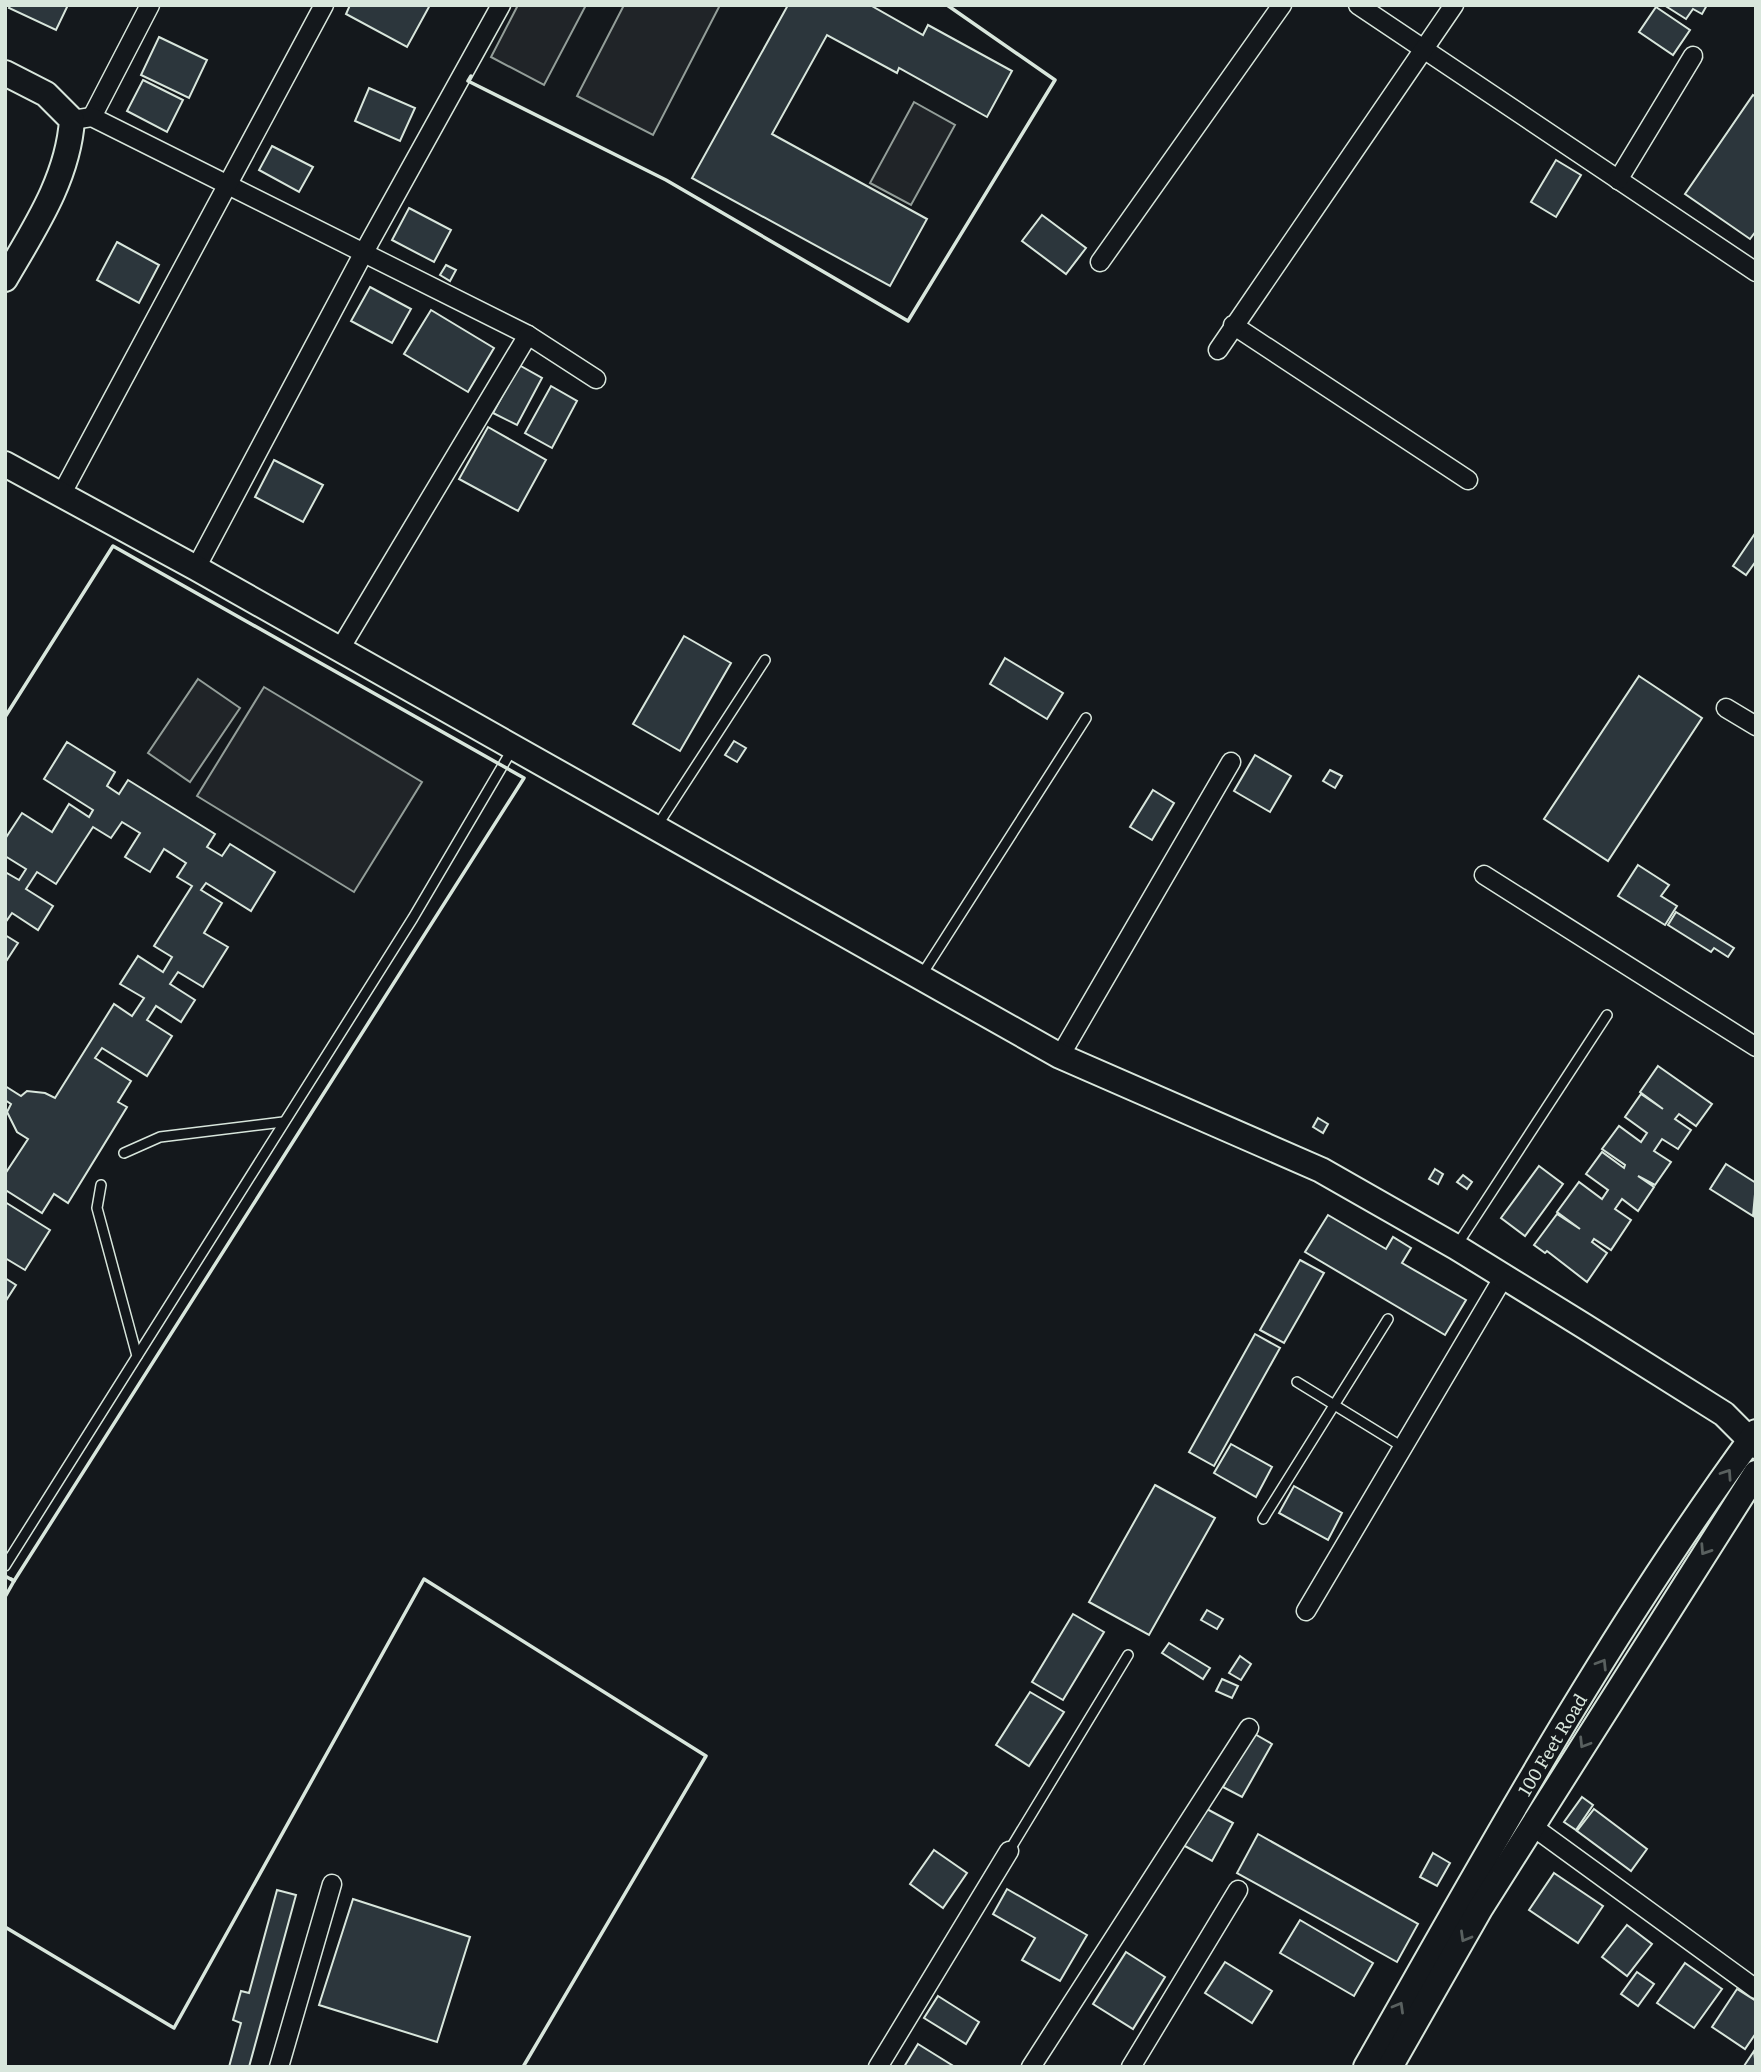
<svg xmlns="http://www.w3.org/2000/svg" width="1761" height="2072" font-family="Literata,serif">
  <style>
    .green { fill: #202428; stroke: #939e99; stroke-width: 2 }
    .building { fill: #2c363c; stroke: #d8e6dc; stroke-width: 2 }
    .lines { fill: none; stroke-linecap: round; stroke-linejoin: round }
    .lane-casing { stroke: #d8e6dc; stroke-width: 12 }
    .street-casing { stroke: #d8e6dc; stroke-width: 21 }
    .secondary-casing { stroke: #d8e6dc; stroke-width: 28 }
    .lane { stroke: #14181c; stroke-width: 9 }
    .street { stroke: #14181c; stroke-width: 18 }
    .secondary { stroke: #14181c; stroke-width: 24 }
    .wall { stroke: #d8e6dc; stroke-width: 3.5 }
    .oneway { stroke: #59605f }
    .labels { text-anchor: middle; stroke-width: 5; stroke-linejoin: round; paint-order: stroke }
    .street-label { font-size: 18px; fill: #d8e6dc; stroke: #14181c }
  </style>
  <rect width="100%" height="100%" fill="#14181c"/>
  <g class="green">
    <polygon points="518,5 586,5 544,85 491,57"/>
    <polygon points="624,5 720,5 653,135 577,96"/>
    <polygon points="914,102 955,125 911,205 870,183"/>
    <polygon points="198,679 240,708 190,782 148,753"/>
    <polygon points="264,687 422,782 354,892 197,796"/>
  </g>
  <g class="building">
    <polygon points="10,5 68,5 56,30 9,8"/>
    <polygon points="350,5 430,5 407,47 346,14"/>
    <polygon points="788,5 870,5 923,35 928,25 1012,71 987,117 899,68 897,73 827,35 772,134 927,219 890,286 692,178"/>
    <polygon points="1664,5 1707,5 1702,14 1693,9 1686,19"/>
    <polygon points="1656,7 1690,30 1673,55 1639,32"/>
    <polygon points="159,37 207,60 189,98 141,75"/>
    <polygon points="143,80 183,100 167,132 127,111"/>
    <polygon points="369,88 415,108 400,141 355,121"/>
    <polygon points="1753,95 1756,97 1756,231 1750,239 1685,194"/>
    <polygon points="272,146 313,167 299,192 259,170"/>
    <polygon points="1556,160 1581,175 1556,217 1531,202"/>
    <polygon points="409,208 451,230 434,262 392,240"/>
    <polygon points="1042,215 1086,248 1066,274 1022,241"/>
    <polygon points="117,242 159,265 139,303 97,280"/>
    <polygon points="446,265 456,270 450,281 440,275"/>
    <polygon points="370,287 411,309 392,343 351,321"/>
    <polygon points="431,310 494,348 468,392 404,354"/>
    <polygon points="519,365 542,378 517,425 493,413"/>
    <polygon points="551,386 577,401 552,448 525,433"/>
    <polygon points="488,427 546,460 518,511 459,479"/>
    <polygon points="274,460 323,485 303,522 255,497"/>
    <polygon points="1756,532 1756,561 1746,575 1733,566"/>
    <polygon points="684,636 731,663 680,751 633,724"/>
    <polygon points="1005,658 1063,693 1047,719 990,684"/>
    <polygon points="1639,676 1702,718 1608,861 1544,819"/>
    <polygon points="734,741 746,748 737,762 725,755"/>
    <polygon points="67,742 115,772 107,786 119,794 128,780 215,834 207,847 222,856 230,844 275,872 251,911 206,883 201,890 222,903 204,933 228,947 203,987 178,972 170,984 195,1000 181,1022 156,1006 147,1020 172,1036 147,1076 102,1048 95,1058 131,1081 118,1102 127,1107 68,1203 54,1194 42,1213 7,1191 5,1193 5,1174 28,1139 17,1132 7,1112 11,1104 5,1100 5,1086 21,1096 27,1091 45,1093 55,1098 114,1004 132,1016 144,998 120,984 138,956 163,972 172,957 154,946 192,886 177,877 186,863 164,849 150,872 125,857 140,833 122,822 111,838 93,827 56,884 37,872 26,889 53,906 38,930 12,913 5,923 5,872 19,880 26,869 5,856 5,839 22,813 52,832 69,804 89,817 93,810 44,779"/>
    <polygon points="1255,755 1291,776 1270,812 1234,791"/>
    <polygon points="1330,770 1342,776 1335,788 1323,781"/>
    <polygon points="1153,790 1174,803 1152,840 1130,827"/>
    <polygon points="1638,865 1669,885 1661,896 1677,906 1665,925 1618,896"/>
    <polygon points="1676,912 1734,948 1728,957 1714,948 1711,952 1668,925"/>
    <polygon points="5,935 18,943 5,963"/>
    <polygon points="1658,1066 1712,1104 1696,1126 1679,1114 1675,1119 1691,1130 1678,1149 1662,1139 1654,1151 1671,1162 1655,1185 1638,1176 1654,1187 1638,1211 1622,1199 1615,1209 1631,1220 1611,1250 1594,1239 1592,1242 1607,1253 1587,1282 1547,1251 1545,1253 1534,1245 1557,1214 1580,1229 1557,1212 1579,1182 1602,1199 1608,1190 1586,1174 1602,1152 1624,1168 1625,1165 1602,1149 1619,1126 1641,1142 1647,1133 1625,1117 1641,1094 1663,1109 1640,1092"/>
    <polygon points="1318,1118 1328,1124 1323,1133 1313,1127"/>
    <polygon points="1726,1164 1756,1183 1753,1216 1710,1189"/>
    <polygon points="1539,1166 1563,1184 1525,1236 1501,1218"/>
    <polygon points="1435,1169 1443,1174 1438,1184 1429,1179"/>
    <polygon points="1463,1175 1472,1182 1467,1189 1457,1182"/>
    <polygon points="5,1202 50,1230 25,1270 5,1258"/>
    <polygon points="1328,1215 1386,1249 1393,1237 1411,1248 1402,1263 1466,1300 1445,1335 1305,1252"/>
    <polygon points="1300,1260 1324,1273 1284,1343 1260,1330"/>
    <polygon points="5,1278 16,1285 5,1302"/>
    <polygon points="1255,1334 1280,1348 1214,1466 1189,1452"/>
    <polygon points="1231,1444 1272,1467 1256,1497 1214,1473"/>
    <polygon points="1155,1485 1215,1518 1149,1635 1089,1602"/>
    <polygon points="1294,1486 1342,1513 1328,1540 1279,1513"/>
    <polygon points="1207,1610 1223,1619 1217,1629 1201,1620"/>
    <polygon points="1073,1614 1104,1632 1063,1700 1032,1682"/>
    <polygon points="1169,1643 1210,1668 1203,1679 1162,1653"/>
    <polygon points="1240,1656 1251,1664 1241,1680 1229,1673"/>
    <polygon points="1222,1679 1238,1686 1232,1698 1216,1691"/>
    <polygon points="1030,1692 1064,1712 1029,1766 996,1745"/>
    <polygon points="1253,1733 1272,1744 1242,1797 1223,1787"/>
    <polygon points="1582,1797 1593,1805 1576,1830 1564,1822"/>
    <polygon points="1205,1808 1233,1823 1212,1861 1183,1845"/>
    <polygon points="1594,1809 1647,1849 1631,1871 1577,1831"/>
    <polygon points="1258,1834 1418,1924 1397,1962 1237,1873"/>
    <polygon points="934,1850 967,1873 943,1908 910,1884"/>
    <polygon points="1433,1853 1450,1863 1437,1886 1420,1877"/>
    <polygon points="1554,1873 1603,1906 1578,1943 1529,1910"/>
    <polygon points="1007,1889 1087,1935 1060,1981 1022,1960 1035,1938 993,1914"/>
    <polygon points="277,1890 296,1895 249,2067 229,2067 241,2023 233,2020 241,1991 249,1993"/>
    <polygon points="353,1899 470,1937 437,2042 319,2005"/>
    <polygon points="1300,1920 1373,1963 1354,1996 1280,1953"/>
    <polygon points="1627,1925 1652,1944 1627,1976 1602,1957"/>
    <polygon points="1126,1952 1165,1977 1133,2029 1093,2004"/>
    <polygon points="1225,1962 1272,1991 1252,2023 1205,1993"/>
    <polygon points="1685,1963 1722,1989 1694,2028 1657,2003"/>
    <polygon points="1637,1972 1654,1984 1638,2006 1621,1994"/>
    <polygon points="1737,1989 1756,2001 1756,2033 1745,2049 1712,2027"/>
    <polygon points="938,1996 979,2022 966,2044 924,2018"/>
    <polygon points="918,2044 955,2067 904,2067"/>
    <polygon points="1754,2051 1756,2067 1745,2067 1744,2066"/>
  </g>
  <g class="lines">
    <g class="lane-casing">
      <g id="lane">
        <polyline points="657,826 765,660"/>
        <polyline points="921,976 1086,718"/>
        <polyline points="124,1153 160,1137 283,1122"/>
        <polyline points="101,1185 97,1208 137,1356"/>
        <polyline points="1457,1245 1607,1015"/>
        <polyline points="1297,1382 1401,1446"/>
        <polyline points="1263,1519 1388,1319"/>
        <polyline points="5,1566 413,918 513,748"/>
        <polyline points="1009,1851 1128,1655"/>
      </g>
    </g>
    <g class="street-casing">
      <g id="street">
        <polyline points="1358,5 1756,272"/>
        <polyline points="92,117 150,5"/>
        <polyline points="72,120 92,117 528,335 596,379"/>
        <polyline points="1618,180 1693,56"/>
        <polyline points="1100,262 1282,5"/>
        <polyline points="1233,325 1468,480"/>
        <polyline points="1218,350 1454,5"/>
        <polyline points="61,495 324,5"/>
        <polyline points="196,568 363,254 501,5"/>
        <polyline points="340,649 528,335"/>
        <polyline points="1726,708 1756,726"/>
        <polyline points="1484,875 1756,1047"/>
        <polyline points="1060,1056 1231,762"/>
        <polyline points="1306,1611 1503,1278"/>
        <polyline points="1532,1826 1756,1989"/>
        <polyline points="279,2067 332,1884"/>
        <polyline points="878,2067 1009,1851"/>
        <polyline points="1031,2067 1249,1728"/>
        <polyline points="1131,2067 1238,1890"/>
      </g>
    </g>
    <g class="secondary-casing">
      <g id="secondary">
        <path d="M5 73 46 94 72 120C68 179 34 229 5 279"/>
        <polyline points="5,464 196,568 1060,1056 1321,1170 1456,1247 1584,1326 1724,1414 1756,1446"/>
        <path d="M1366 2067C1488 1852 1609 1632 1756 1432"/>
        <polyline points="1390,2067 1480,1909 1756,1473"/>
      </g>
    </g>
    <use href="#lane" class="lane"/>
    <use href="#street" class="street"/>
    <use href="#secondary" class="secondary"/>
    <g class="wall">
      <polyline points="471,76 468,81 666,180 908,321 1055,80 947,5"/>
      <polyline points="5,717 113,546 524,778 14,1581 5,1576"/>
      <polyline points="5,1597 14,1581 11,1579"/>
      <polyline points="5,1927 174,2028 424,1579 706,1756 523,2067"/>
    </g>
  </g>
  <defs><path id="oneway-chevron" d="M-2-3.5L2.5 0L-2 3.5" fill="none" stroke-width="1.6" stroke-linecap="round" stroke-linejoin="round" transform="scale(1.75)"/></defs>
  <g class="oneway">
    <use href="#oneway-chevron" transform="translate(1727 1474) rotate(-56)"/>
    <use href="#oneway-chevron" transform="translate(1705 1550) rotate(123)"/>
    <use href="#oneway-chevron" transform="translate(1602 1664) rotate(-58)"/>
    <use href="#oneway-chevron" transform="translate(1584 1743) rotate(122)"/>
    <use href="#oneway-chevron" transform="translate(1465 1937) rotate(120)"/>
    <use href="#oneway-chevron" transform="translate(1399 2007) rotate(-60)"/>
  </g>
  <g class="labels">
    <g class="street-label">
      <text transform="translate(1553 1745) rotate(-59)" y="6">100 Feet Road</text>
    </g>
  </g>
  <rect width="1761" height="2072" fill="none" stroke="#d8e6dc" stroke-width="14"/>
</svg>
